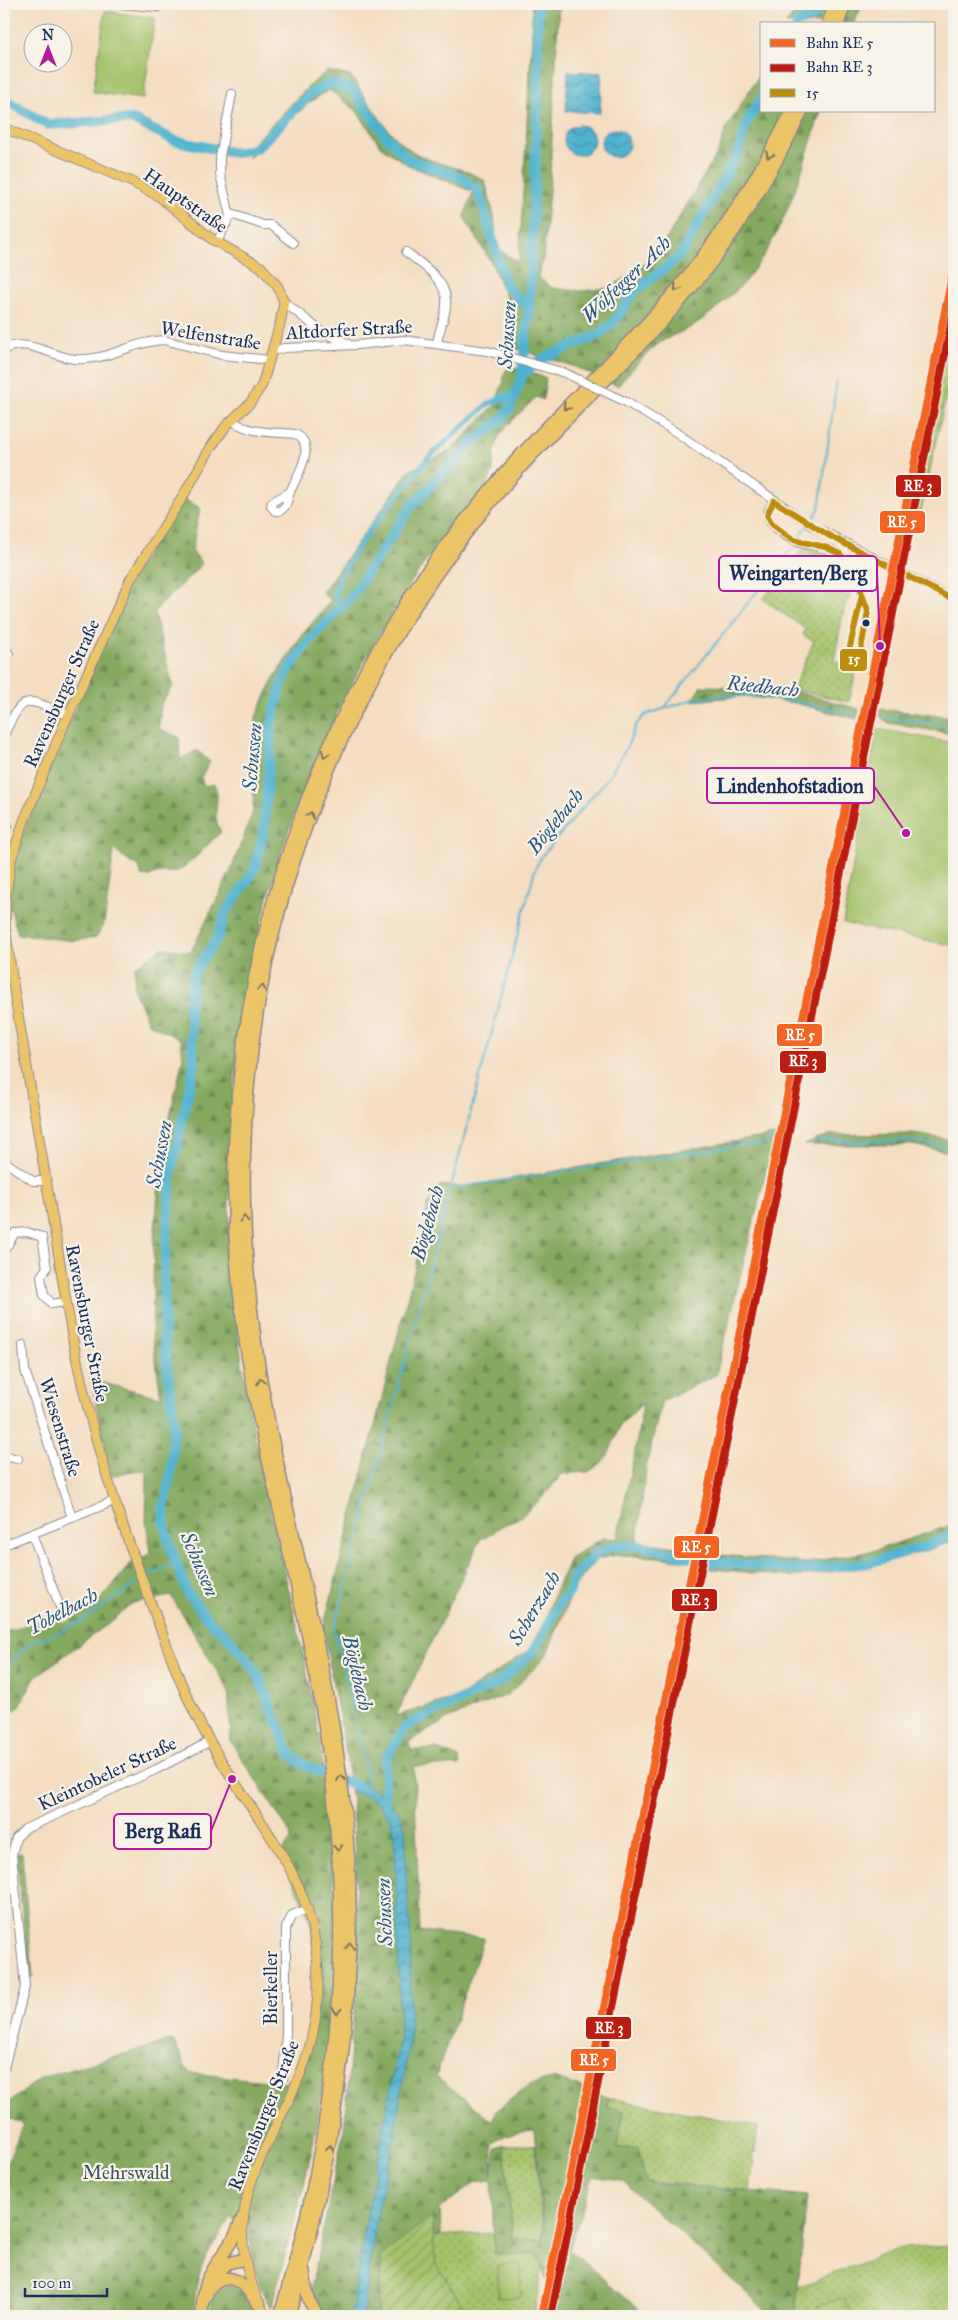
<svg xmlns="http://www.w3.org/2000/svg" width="958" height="2320" font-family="'IM FELL Great Primer',serif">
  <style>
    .grass { fill: url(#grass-dots); stroke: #607964 }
    .forest { fill: url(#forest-firs); stroke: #506c5e; fill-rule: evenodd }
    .wetland { fill: url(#wetland-marsh); stroke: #607964 }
    .garden { fill: url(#garden-furrows); stroke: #607964 }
    .pitch { fill: #a5c36a; stroke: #607964 }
    .water { fill: url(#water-waves); stroke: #367096 }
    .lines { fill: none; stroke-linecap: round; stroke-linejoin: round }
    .stream { stroke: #50b2cf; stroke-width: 2 }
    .canal { stroke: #50b2cf; stroke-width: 5.5 }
    .river { stroke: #50b2cf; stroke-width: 10 }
    .minor-casing { stroke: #888690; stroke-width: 10 }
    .major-casing { stroke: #888690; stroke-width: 11 }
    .highway-casing { stroke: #888690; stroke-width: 14 }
    .minor { stroke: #fff; stroke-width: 8 }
    .major { stroke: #edc569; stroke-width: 9 }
    .highway { stroke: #edc569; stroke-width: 11 }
    .minor-bridge-casing { stroke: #888690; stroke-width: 10; stroke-linecap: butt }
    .minor-bridge { stroke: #fff; stroke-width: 8 }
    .bus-1-casing { stroke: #f7f3e8; stroke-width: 10 }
    .bus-1 { stroke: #be8c0e; stroke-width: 6 }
    .rail-1-casing { stroke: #f7f3e8; stroke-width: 11 }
    .rail-2-casing { stroke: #f7f3e8; stroke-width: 11 }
    .rail-1 { stroke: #f26522; stroke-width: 8 }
    .rail-2 { stroke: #bb1e10; stroke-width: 8 }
    .oneway { stroke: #797263 }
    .bus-dot { fill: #1b2f5e; stroke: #f7f3e8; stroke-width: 2 }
    .labels { text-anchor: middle; stroke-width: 4.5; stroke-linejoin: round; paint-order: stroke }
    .street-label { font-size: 19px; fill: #1b2f5e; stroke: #f7f3e8 }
    .park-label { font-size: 19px; fill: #3e5461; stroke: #f7f3e8 }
    .water-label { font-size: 20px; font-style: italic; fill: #2b5680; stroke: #f7f3e8 }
    .leader { fill: none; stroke: #b5179e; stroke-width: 2 }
    .callout-dot { fill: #b5179e; stroke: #f7f3e8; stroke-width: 2 }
    .callout { fill: #f7f3e8; stroke: #b5179e; stroke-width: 2 }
    .callout-label { font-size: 20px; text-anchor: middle; font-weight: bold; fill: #1b2f5e }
    .line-badge { stroke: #f7f3e8; stroke-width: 2 }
    .badge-label { font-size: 14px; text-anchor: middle; font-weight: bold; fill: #fff }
  </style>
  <defs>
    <pattern id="grass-dots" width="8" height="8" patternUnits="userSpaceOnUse" patternTransform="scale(1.25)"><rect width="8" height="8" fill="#a5c36a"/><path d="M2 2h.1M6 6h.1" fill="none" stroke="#869f5a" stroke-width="1.8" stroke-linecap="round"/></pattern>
    <pattern id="forest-firs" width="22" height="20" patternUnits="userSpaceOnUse" patternTransform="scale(1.25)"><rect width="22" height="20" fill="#84a95e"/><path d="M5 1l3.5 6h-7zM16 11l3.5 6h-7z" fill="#6b8a51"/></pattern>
    <pattern id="wetland-marsh" width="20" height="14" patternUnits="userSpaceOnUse" patternTransform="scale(1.25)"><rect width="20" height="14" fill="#a5c36a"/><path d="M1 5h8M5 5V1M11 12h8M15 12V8" fill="none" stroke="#869f5a"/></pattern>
    <pattern id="garden-furrows" width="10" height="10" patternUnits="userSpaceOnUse" patternTransform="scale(1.25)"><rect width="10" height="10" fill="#a5c36a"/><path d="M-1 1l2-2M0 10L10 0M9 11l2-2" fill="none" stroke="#869f5a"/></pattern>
    <pattern id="water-waves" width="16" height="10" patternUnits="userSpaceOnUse" patternTransform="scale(1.25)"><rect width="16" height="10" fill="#50b2cf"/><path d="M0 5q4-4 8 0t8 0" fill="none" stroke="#4291ab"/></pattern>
  </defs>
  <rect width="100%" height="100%" fill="#f7f3e8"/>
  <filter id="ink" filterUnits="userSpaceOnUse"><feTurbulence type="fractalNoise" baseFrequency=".02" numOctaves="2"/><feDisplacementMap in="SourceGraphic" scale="10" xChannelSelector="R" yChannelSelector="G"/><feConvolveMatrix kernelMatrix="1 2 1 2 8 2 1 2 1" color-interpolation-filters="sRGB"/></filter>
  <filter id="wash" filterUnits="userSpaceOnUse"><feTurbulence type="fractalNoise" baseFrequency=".0096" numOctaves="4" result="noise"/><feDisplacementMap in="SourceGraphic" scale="20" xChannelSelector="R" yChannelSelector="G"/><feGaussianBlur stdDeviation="1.12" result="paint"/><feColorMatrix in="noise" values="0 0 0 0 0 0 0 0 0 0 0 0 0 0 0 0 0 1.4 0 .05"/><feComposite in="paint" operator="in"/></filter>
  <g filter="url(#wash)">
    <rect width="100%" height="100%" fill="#f4ddc1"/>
    <g class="grass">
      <path d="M803 549C813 550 824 551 833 557 848 566 859 591 845 604L834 661 857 666 849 702 793 689 814 641 803 635 805 629 763 599Z"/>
      <polygon points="609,2098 758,2126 750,2191 646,2182 638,2149 617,2148 607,2106"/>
      <polygon points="504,2145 535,2145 544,2240 513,2239"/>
      <polygon points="493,2233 494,2254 537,2254 542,2265 534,2316 469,2316 435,2261 433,2236"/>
      <polygon points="954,2245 954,2316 851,2316 852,2313 818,2304 813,2316 795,2316 798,2287 901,2248"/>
      <path d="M223 2284C240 2284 244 2292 250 2305L212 2313 214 2316H209V2294Z"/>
    </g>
    <g class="forest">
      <path d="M532 4H559L550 178 543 261 538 277 552 288 580 291 609 288 637 271 661 248 718 152 726 129 762 70V111H821C799 177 782 251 727 299 716 309 703 319 691 327 680 333 667 337 657 345 648 352 625 376 618 386L573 366 513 348V318L510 307 491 262 464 217 473 192 408 165 381 147 356 110 329 90 310 102 249 158 252 145 309 86 327 71 351 76C370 103 388 138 417 154 439 166 463 166 485 181L494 216 497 249 519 262 532 35Z"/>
      <polygon points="800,4 863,4 853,24 786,24"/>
      <path d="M509 366 546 378 543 400 536 397C526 408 501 429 497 442 492 455 496 469 489 481 473 506 450 528 432 552 407 587 384 625 363 663 242 884 205 1128 244 1376 270 1541 327 1702 333 1871 337 1955 331 2040 317 2122 306 2185 287 2247 271 2308 255 2281 251 2254 248 2224L229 2218C224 2232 215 2242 207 2255 198 2272 193 2297 195 2316H4V2170L23 2125 4 2115V2106L41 2078 173 2040 189 2073 296 2084 316 2012 313 1930 282 1852 291 1840 290 1833 231 1742 228 1689 171 1596 133 1603 108 1624 35 1677 19 1707 4 1716V1632L56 1616 64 1623 93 1609 131 1563 150 1554 146 1520 147 1471H132L111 1476 91 1380 161 1397 152 1334 154 1241 161 1155 183 1058 181 1040 148 1023 134 991 135 967 162 948 191 952 231 870 253 812 256 717 274 678 302 635 331 600 322 592 409 471 451 450 494 406 504 381 503 375Z"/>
      <path d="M182 498 200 508 192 550 202 564 154 612 173 686 161 704 159 729 179 737 180 760 197 750 210 762 201 777 204 786 214 784C223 798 209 813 221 832 206 845 196 860 179 870 169 875 157 869 149 877L141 876 139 866 128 861 114 849 104 925 96 937 73 941 18 934 6 894 11 860 130 580Z"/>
      <polygon points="701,686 783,688 859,709 857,719 795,703 745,696 692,701"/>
      <polygon points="879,709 954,717 954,734 887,723 880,716"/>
      <polygon points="916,1134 954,1141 954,1153 912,1145 804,1145 829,1135"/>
      <path d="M775 1135 716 1375 662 1401 647 1462 637 1541 676 1547 690 1552 686 1561 658 1557 617 1555 597 1559 575 1586 546 1656 509 1694 448 1719 409 1742 411 1750 437 1749 459 1758 460 1766H414L420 1931 484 1938 436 2076 492 2121 496 2111 529 2085 555 2078 609 2098 607 2106 624 2111 617 2148H638L646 2182 807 2196 795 2316H772L624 2182 593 2176 569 2250 647 2316H554L556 2307 537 2254H494L492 2180 475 2182 440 2209 441 2235 433 2236 432 2216 382 2256 378 2316H321L322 2308 313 2299 311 2288 344 2129 355 1998 357 1936 356 1871 352 1803 346 1755 323 1629 424 1232 427 1205 440 1185 460 1187ZM643 1403 637 1440 617 1539 603 1538 571 1557 554 1594 543 1628 531 1649 461 1696 396 1716 481 1538 488 1537 498 1528 522 1516 543 1497 562 1474 588 1472 600 1464 608 1455 620 1426ZM534 2130 544 2231 543 2240 513 2239 504 2145 496 2148 492 2175 493 2143C506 2133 518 2131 534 2130Z"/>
      <polygon points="954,1524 954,1541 926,1551 867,1567 792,1577 704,1568 705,1561 711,1554 807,1563 873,1551"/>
      <polygon points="16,1853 22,1853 33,1976 29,1980"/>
      <polygon points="231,2287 241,2293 246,2305 250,2305 256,2316 214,2316 214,2298 219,2291"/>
    </g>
    <polygon class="wetland" points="843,2298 852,2313 851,2316 813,2316 818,2304"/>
    <g class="garden">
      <polygon points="954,304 954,359 920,516 916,528 910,527"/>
      <polygon points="432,2216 435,2261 469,2316 378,2316 382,2256"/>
    </g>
    <g class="pitch">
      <polygon points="105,11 155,18 143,99 93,92"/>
      <polygon points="877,729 954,743 954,946 843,923"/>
      <polygon points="520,2264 521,2297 498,2298 498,2265"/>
    </g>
    <g class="water">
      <polygon points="568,71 602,73 600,113 566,111"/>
      <circle cx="579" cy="140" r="15"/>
      <circle cx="615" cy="143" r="14"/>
      <polygon points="351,1780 377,1791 400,1814 405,1828 406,1875 411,1939 410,2037 396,2126 377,2216 363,2316 351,2316 365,2226 400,2038 395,1834 391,1820 378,1802 365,1795 352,1791"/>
    </g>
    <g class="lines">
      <g class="stream">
        <polyline points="811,522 819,509 837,380"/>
        <polyline points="799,537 808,525"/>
        <polyline points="665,707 791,549"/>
        <polyline points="884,717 954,726"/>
        <polyline points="819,1141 914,1141 954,1149"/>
        <polyline points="450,1186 460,1187 745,1145 760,1145 772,1138"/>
        <polyline points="149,1576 169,1566 177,1565"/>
        <polyline points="4,1668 32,1641 54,1635 82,1621 137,1583"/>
        <polyline points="366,1788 367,1776 362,1750 334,1629 535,869 541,857 607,779 627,747 636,725 645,715 691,700 720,695 764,696 859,714"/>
      </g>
      <polyline class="canal" points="336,611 335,593 339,579 358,546 379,518 428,458 488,404 502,398"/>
      <g class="river">
        <polyline points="796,24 834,4"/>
        <polyline points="4,99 48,125 131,119 176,141 236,153 257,148 309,95 328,83 352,89 385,135 408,159 462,178 478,190 506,285 529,309"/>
        <polyline points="523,374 544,358 598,335 613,323 634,292 680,256 736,157 748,120 762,97"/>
        <polyline points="502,398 515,395"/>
        <polyline points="705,1561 801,1570 868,1563 926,1546 954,1534"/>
        <path d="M362 1788C337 1775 308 1774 289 1752L258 1675 249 1662 224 1633 211 1623 188 1594 169 1543 164 1521V1507L171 1472 174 1423 164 1338V1280L171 1174 194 1065 189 1006 192 983 194 972 218 937 226 912 254 871 264 830 272 722 281 686 288 671 309 640 352 596 410 508 473 442 501 420 510 408 521 380 529 309 538 95V4"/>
        <polyline points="385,1802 385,1760 404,1728 421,1718 498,1683 532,1653 560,1602 569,1593 574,1576 597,1553 614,1546 642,1546 691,1558"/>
      </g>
    </g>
  </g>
  <g filter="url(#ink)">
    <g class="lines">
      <g class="minor-casing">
        <g id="minor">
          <polyline points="121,4 158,7"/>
          <polyline points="230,216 234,215 263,225 271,225 293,243"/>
          <polyline points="217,242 230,216 220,174 220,157 232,94"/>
          <path d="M406 252C420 263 444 278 446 298 448 312 439 329 437 343"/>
          <polyline points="284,302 322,332 347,343"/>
          <path d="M4 350C24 336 53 357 74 359 107 362 133 341 164 340L222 355 269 360"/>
          <polyline points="272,351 284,348 357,345 404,340 487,351"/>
          <polyline points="626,402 674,431 811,525 954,600"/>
          <path d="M232 420C249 434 274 432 295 434 318 444 297 476 290 492L272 502 271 506 275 511C286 512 287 501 290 492"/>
          <path d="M774 501 767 513C767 525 789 539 800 543 807 545 816 545 823 547 846 552 858 573 862 595"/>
          <polyline points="4,647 9,654 4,659"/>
          <path d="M4 735C25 688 28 701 69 715"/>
          <polyline points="4,820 8,826 4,831"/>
          <polyline points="4,1161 33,1181 46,1181"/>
          <polyline points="4,1251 15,1233 27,1232 42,1237 47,1268 41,1276 44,1295 52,1304 65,1302"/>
          <polyline points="23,1345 25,1370 72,1518"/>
          <polyline points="4,1456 18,1459"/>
          <polyline points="32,1534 60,1607"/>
          <polyline points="4,1545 114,1501"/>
          <polyline points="4,2068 25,1987 12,1855 16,1838 25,1829 157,1769 209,1742"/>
          <polyline points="283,2080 286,2032 286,1928 292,1915 308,1909"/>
        </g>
      </g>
      <g class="major-casing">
        <path id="major" d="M4 128 132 182 160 197 213 240 261 267 278 287 284 302 280 324 262 385 250 403 226 426 211 447 182 498 130 580 64 725 24 821 11 860 6 894 5 927 15 997C29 1078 42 1158 56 1239 65 1294 73 1350 87 1404 109 1495 143 1582 176 1670 191 1709 211 1746 234 1781 268 1833 306 1880 315 1942 321 1979 318 2017 308 2053 284 2130 221 2191 250 2278 254 2291 259 2304 266 2316"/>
      </g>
      <g class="highway-casing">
        <g id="highway">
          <polyline points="828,24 834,4"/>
          <polyline points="838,24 845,4"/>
          <polyline points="304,2272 308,2299 318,2316"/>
          <polyline points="214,2276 228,2263 244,2259"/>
          <path d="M206 2297C207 2290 211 2285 217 2282 237 2270 249 2292 260 2306"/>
          <path d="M202 2316C202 2278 212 2272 231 2242 236 2235 239 2225 243 2217"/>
          <path d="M280 2316C292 2270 306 2224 315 2177 342 2039 347 1898 329 1758 313 1632 275 1508 252 1382 222 1222 229 1052 275 895 315 756 380 625 471 513 528 441 597 379 659 310 713 250 755 184 792 111"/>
          <path d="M289 2316C338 2147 364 1970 343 1794 328 1667 293 1543 268 1417 234 1245 234 1064 284 894 330 737 411 589 521 467 580 402 647 344 702 275 742 224 774 169 802 111"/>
        </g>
      </g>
      <use href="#minor" class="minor"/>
      <use href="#major" class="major"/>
      <use href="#highway" class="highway"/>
      <g class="minor-bridge-casing">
        <polyline id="minor-bridge" points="487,351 565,373 626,402"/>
      </g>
      <use href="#minor-bridge" class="minor-bridge"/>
      <g class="bus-1-casing">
        <g id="bus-1">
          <polyline points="774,501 767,515 773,525 794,540 825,547 840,554 854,571 868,611 860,655 856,660 851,659 848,655 862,595"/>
          <polyline points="774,501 828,535 954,600"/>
        </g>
      </g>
      <use href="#bus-1" class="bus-1"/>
      <g class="rail-1-casing">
        <polyline id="rail-1" points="542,2316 954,266"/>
      </g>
      <g class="rail-2-casing">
        <polyline id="rail-2" points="551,2316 954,309"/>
      </g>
      <use href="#rail-1" class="rail-1"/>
      <use href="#rail-2" class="rail-2"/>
    </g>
    <defs><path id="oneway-chevron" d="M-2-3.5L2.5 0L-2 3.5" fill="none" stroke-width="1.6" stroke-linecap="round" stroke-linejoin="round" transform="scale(1.25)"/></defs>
    <g class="oneway">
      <use href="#oneway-chevron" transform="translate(769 155) rotate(118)"/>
      <use href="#oneway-chevron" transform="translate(677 288) rotate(130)"/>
      <use href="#oneway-chevron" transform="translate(566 407) rotate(133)"/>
      <use href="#oneway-chevron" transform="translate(325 754) rotate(115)"/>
      <use href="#oneway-chevron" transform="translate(310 815) rotate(-68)"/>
      <use href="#oneway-chevron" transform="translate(262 988) rotate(-78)"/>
      <use href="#oneway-chevron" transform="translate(244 1219) rotate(-92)"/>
      <use href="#oneway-chevron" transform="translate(261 1381) rotate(-100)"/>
      <use href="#oneway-chevron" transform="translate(341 1778) rotate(-97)"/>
      <use href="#oneway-chevron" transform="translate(338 1848) rotate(85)"/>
      <use href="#oneway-chevron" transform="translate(350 1946) rotate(-88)"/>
      <use href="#oneway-chevron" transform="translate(337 2011) rotate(95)"/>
      <use href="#oneway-chevron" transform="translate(330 2148) rotate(-80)"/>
    </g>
  </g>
  <circle class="bus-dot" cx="866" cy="623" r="4.5"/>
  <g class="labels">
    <g class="street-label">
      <text transform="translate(186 200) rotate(35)" y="7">Hauptstraße</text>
      <text transform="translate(349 329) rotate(-3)" y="7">Altdorfer Straße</text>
      <text transform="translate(211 335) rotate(9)" y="7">Welfenstraße</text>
      <text transform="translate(61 693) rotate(-66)" y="7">Ravensburger Straße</text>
      <text transform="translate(88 1323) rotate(79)" y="7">Ravensburger Straße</text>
      <text transform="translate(61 1427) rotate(73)" y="7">Wiesenstraße</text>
      <text transform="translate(107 1773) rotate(-25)" y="7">Kleintobeler Straße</text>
      <text transform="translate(270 1988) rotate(-90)" y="7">Bierkeller</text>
      <text transform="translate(263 2115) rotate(-68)" y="7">Ravensburger Straße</text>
    </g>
    <g class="park-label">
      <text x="126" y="2179">Mehrswald</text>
    </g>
    <g class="water-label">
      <text transform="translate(626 279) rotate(-44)" y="7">Wolfegger Ach</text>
      <text transform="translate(507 335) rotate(-86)" y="7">Schussen</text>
      <text transform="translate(763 686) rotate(6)" y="7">Riedbach</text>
      <text transform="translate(252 757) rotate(-85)" y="7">Schussen</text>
      <text transform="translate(555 821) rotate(-51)" y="7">Böglebach</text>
      <text transform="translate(159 1154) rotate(-79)" y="7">Schussen</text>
      <text transform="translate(427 1223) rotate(-75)" y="7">Böglebach</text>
      <text transform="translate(200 1564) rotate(67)" y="7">Schussen</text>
      <text transform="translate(534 1608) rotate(-59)" y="7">Scherzach</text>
      <text transform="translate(62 1611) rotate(-28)" y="7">Tobelbach</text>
      <text transform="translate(358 1673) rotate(77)" y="7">Böglebach</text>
      <text transform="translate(384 1912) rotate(-92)" y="7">Schussen</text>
    </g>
  </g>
  <path class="leader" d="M880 646L877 573M906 833L874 786M232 1779L211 1831"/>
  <g class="callout-dot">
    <circle cx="880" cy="646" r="5"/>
    <circle cx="906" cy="833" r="5"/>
    <circle cx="232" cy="1779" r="5"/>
  </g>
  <g class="callout">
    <rect x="719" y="556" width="158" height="35" rx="5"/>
    <rect x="707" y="768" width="167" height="35" rx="5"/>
    <rect x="114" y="1814" width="97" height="35" rx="5"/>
  </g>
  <g class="callout-label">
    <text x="798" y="580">Weingarten/Berg</text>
    <text x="790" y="793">Lindenhofstadion</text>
    <text x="163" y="1838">Berg Rafi</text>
  </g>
  <g class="line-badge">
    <rect x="895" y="474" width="47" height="24" rx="5" fill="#bb1e10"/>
    <rect x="879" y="510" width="47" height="24" rx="5" fill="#f26522"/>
    <rect x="839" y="648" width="29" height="24" rx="5" fill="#be8c0e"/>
    <rect x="776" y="1023" width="47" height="24" rx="5" fill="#f26522"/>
    <rect x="779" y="1050" width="48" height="24" rx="5" fill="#bb1e10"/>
    <rect x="673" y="1535" width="47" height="24" rx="5" fill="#f26522"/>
    <rect x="671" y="1588" width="47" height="24" rx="5" fill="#bb1e10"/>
    <rect x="585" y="2016" width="47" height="24" rx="5" fill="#bb1e10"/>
    <rect x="570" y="2048" width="47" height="24" rx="5" fill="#f26522"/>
  </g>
  <g class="badge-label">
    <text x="918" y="491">RE 3</text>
    <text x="902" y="527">RE 5</text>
    <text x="854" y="664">15</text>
    <text x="800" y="1040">RE 5</text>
    <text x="803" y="1066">RE 3</text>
    <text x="696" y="1552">RE 5</text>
    <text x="695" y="1605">RE 3</text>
    <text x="609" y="2033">RE 3</text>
    <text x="594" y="2065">RE 5</text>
  </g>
  <rect width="958" height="2320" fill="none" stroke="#f7f3e8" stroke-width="20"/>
  <rect x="760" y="22" width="175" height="90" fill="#f7f3e8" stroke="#9fa5b1"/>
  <rect x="770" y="39" width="25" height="8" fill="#f26522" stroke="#9fa5b1"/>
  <text x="806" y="48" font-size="15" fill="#1b2f5e">Bahn RE 5</text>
  <rect x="770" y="64" width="25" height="8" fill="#bb1e10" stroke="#9fa5b1"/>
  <text x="806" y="72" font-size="15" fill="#1b2f5e">Bahn RE 3</text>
  <rect x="770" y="89" width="25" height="8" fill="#be8c0e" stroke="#9fa5b1"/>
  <text x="806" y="98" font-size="15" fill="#1b2f5e">15</text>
  <g transform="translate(48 48)"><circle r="24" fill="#f7f3e8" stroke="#9fa5b1"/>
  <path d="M0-4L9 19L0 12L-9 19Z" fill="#b5179e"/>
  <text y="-8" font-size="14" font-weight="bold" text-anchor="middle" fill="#1b2f5e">N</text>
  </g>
  <path d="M25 2288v8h82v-8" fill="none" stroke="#1b2f5e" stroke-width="2.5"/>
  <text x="32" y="2288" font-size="15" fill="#1b2f5e" stroke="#f7f3e8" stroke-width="4" paint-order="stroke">100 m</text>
</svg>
